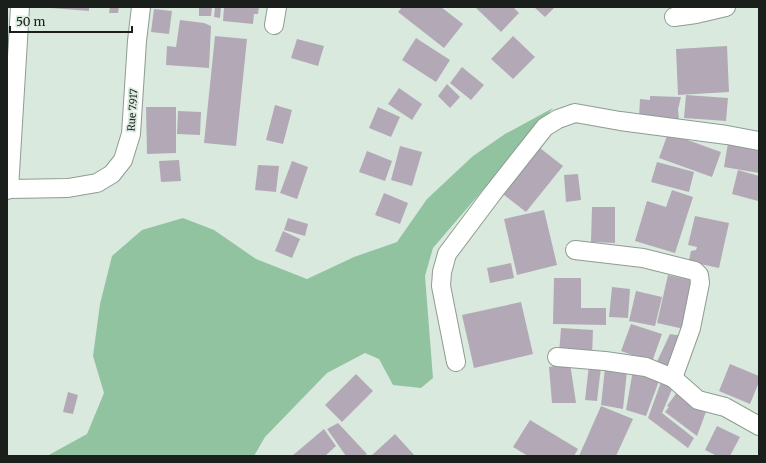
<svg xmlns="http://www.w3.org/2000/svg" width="766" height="463" font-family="Merriweather,serif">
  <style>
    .green { fill: #92c3a0 }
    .building { fill: #b3a9b6 }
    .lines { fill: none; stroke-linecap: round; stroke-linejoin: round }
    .minor-casing { stroke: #8e9c92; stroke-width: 20 }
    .minor { stroke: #fff; stroke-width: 18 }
    .labels { text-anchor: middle; stroke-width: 3.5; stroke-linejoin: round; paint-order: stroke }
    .street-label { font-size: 10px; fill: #1a1f1b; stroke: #dae9de }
  </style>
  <rect width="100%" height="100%" fill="#dae9de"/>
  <polygon class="green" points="553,108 433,248 425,276 433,378 421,388 393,385 379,359 365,353 327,373 265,437 254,456 47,456 87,434 104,393 93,356 100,304 112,256 142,230 183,218 214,230 256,259 307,279 354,257 397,242 427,199 473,156 505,134"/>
  <g class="building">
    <polygon points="51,7 89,7 89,11 51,8"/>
    <polygon points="110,7 119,7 118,13 109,13"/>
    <polygon points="199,7 212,7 211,16 199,16"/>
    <polygon points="215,7 221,7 220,18 214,17"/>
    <polygon points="224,7 259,7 258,14 254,14 253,24 223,21"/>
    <polygon points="402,7 441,7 463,24 444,48 398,12"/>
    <polygon points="475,7 513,7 519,13 501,32"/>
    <polygon points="534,7 555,7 545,17"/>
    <polygon points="154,9 172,11 169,34 151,32"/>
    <polygon points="180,20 204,23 211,26 209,68 166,65 167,46 176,47"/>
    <polygon points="215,36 247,39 236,146 204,143"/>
    <polygon points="513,36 535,57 513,79 491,59"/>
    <polygon points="416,38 450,60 436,82 402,60"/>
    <polygon points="297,39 324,46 318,66 291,58"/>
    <polygon points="727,46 729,92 678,95 676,49"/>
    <polygon points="462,67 484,85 471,100 450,83"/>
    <polygon points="447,84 460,97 450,108 438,96"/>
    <polygon points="399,88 422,104 412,120 388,104"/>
    <polygon points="686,95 728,98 726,121 684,118"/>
    <polygon points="650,96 681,97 678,109 679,120 639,117 640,99 650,100"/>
    <polygon points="275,105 292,110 283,144 266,140"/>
    <polygon points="146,107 176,107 176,153 147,154"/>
    <polygon points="378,107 400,117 391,137 369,128"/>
    <polygon points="178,111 201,112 200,135 177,134"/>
    <polygon points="668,133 721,152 712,177 659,158"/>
    <polygon points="728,143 759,148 759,173 724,167"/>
    <polygon points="400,146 422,152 412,186 391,180"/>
    <polygon points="540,148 563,166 526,212 503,194"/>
    <polygon points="367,151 392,161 385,181 359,172"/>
    <polygon points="179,160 181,181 161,182 159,161"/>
    <polygon points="292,161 308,167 297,199 280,193"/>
    <polygon points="657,162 694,172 689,192 651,182"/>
    <polygon points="258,165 279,166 276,192 255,190"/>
    <polygon points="738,170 759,176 758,201 732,194"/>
    <polygon points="578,174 581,200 566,202 564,175"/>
    <polygon points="672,190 693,197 675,253 635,241 647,201 666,207"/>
    <polygon points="384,193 408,203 400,224 375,215"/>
    <polygon points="592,207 615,207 615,243 591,242"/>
    <polygon points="544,210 557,265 517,275 504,219"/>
    <polygon points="695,216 729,223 719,268 691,262 689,260 691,251 696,250 697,247 688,245"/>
    <polygon points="288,218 308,224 305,236 284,230"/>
    <polygon points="283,231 300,239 292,258 275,251"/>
    <polygon points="511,263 514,278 490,283 487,268"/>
    <polygon points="668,275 695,281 684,329 657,323"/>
    <polygon points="554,278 581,278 581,308 606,308 606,325 553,324"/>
    <polygon points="612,287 630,289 628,318 609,317"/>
    <polygon points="636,291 662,297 655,326 629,321"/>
    <polygon points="521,302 533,354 474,368 462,315"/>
    <polygon points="631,324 662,334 652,362 621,351"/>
    <polygon points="561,328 593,330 592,356 559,354"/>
    <polygon points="670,334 683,336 666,371 654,368"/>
    <polygon points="570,363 576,403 552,403 549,367"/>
    <polygon points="730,364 759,376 759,382 750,404 719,391"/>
    <polygon points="589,365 601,367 597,401 585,400"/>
    <polygon points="605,368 627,371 623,409 601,405"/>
    <polygon points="633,370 659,381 646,416 626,410"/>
    <polygon points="356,374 373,391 342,422 325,405"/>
    <polygon points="661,382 673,387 662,413 694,438 688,448 648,418"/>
    <polygon points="678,391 707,409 697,436 665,412 669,407 667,406"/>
    <polygon points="68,392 78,395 73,414 63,412"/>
    <polygon points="601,406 633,419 616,456 579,456"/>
    <polygon points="530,420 578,449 574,456 528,456 513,447"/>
    <polygon points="338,423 367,454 364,456 346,456 327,429"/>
    <polygon points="717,426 740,437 730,456 717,456 705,450"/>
    <polygon points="324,429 336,446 325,456 292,456"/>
    <polygon points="395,434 415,456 371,456"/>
  </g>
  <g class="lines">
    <g class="minor-casing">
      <g id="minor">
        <polyline points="674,17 696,14 726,7"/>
        <polyline points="274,25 277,7"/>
        <polyline points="9,189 68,188 97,183 112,174 123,160 131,134 137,41 141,7"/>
        <polyline points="7,190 9,189 20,7"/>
        <polyline points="575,250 643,258 695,271 699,275 700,283 691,328 673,378"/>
        <polyline points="557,357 605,361 646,367 673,378 698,400 725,407 759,426"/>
        <polyline points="456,362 441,286 442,272 447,254 492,194 545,127 558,119 575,113 620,121 727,135 759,141"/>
      </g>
    </g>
    <use href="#minor" class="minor"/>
  </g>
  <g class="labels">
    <g class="street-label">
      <text transform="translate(132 110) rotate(-86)" y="4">Rue 7.917</text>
    </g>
  </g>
  <rect width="766" height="463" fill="none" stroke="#1a1f1b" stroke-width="16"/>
  <path d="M10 26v6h122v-6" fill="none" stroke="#1a1f1b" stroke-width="2"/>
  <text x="16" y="26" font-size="12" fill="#1a1f1b" stroke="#dae9de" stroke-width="3" paint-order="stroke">50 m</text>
</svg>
